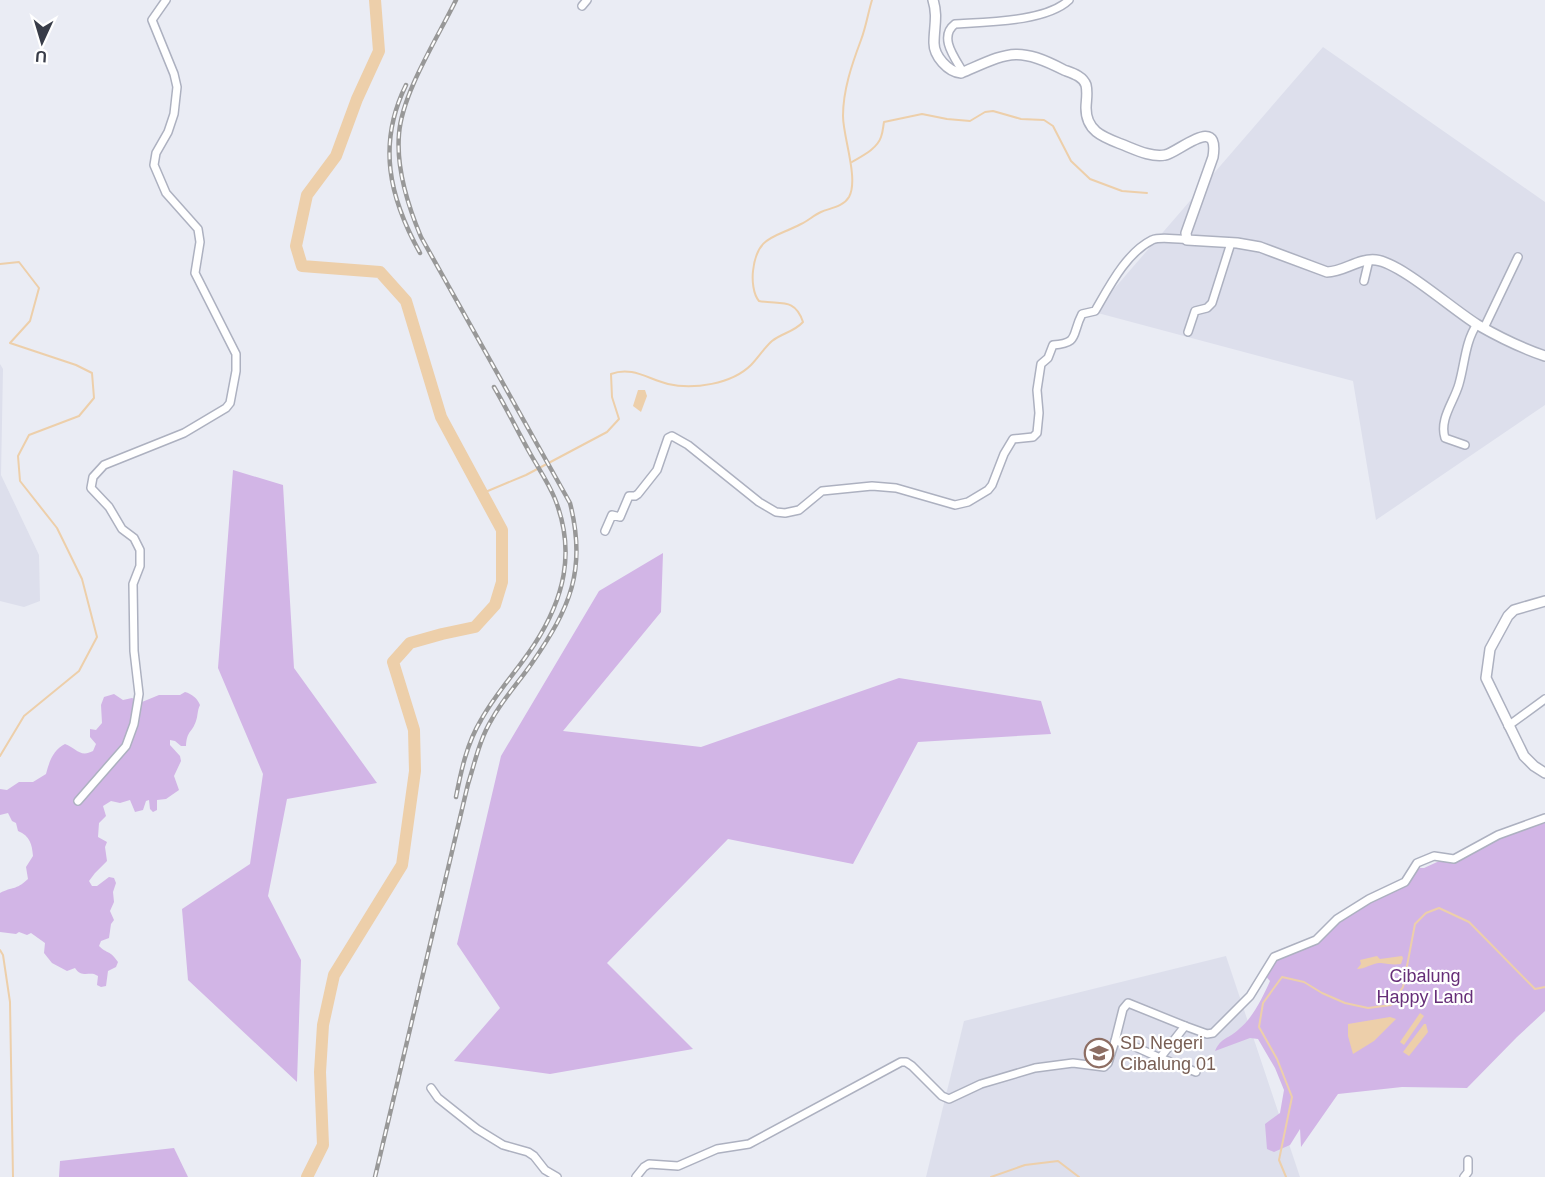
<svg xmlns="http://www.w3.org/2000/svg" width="1545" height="1177" font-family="Helvetica,sans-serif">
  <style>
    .residential { fill: #dddfec }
    .green { fill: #d2b5e6 }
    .water { fill: #edcfaa }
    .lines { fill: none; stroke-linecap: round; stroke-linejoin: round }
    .stream { stroke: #edcfaa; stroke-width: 2 }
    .river { stroke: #edcfaa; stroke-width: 12 }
    .minor-casing { stroke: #adb1c0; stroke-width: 10 }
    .tertiary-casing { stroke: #adb1c0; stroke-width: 12 }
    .minor { stroke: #fff; stroke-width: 7 }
    .tertiary { stroke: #fff; stroke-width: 9 }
    .rail-casing { stroke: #989898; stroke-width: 4.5 }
    .rail { stroke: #fff; stroke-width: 2; stroke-dasharray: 7; stroke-linecap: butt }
    .labels { text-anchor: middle; stroke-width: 4.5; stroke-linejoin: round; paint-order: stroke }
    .park-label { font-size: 18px; fill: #662e78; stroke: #fff }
    .education-label { font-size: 18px; fill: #785e54; stroke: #fff; text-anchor: start }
  </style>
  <rect width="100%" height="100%" fill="#eaecf4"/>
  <g class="residential">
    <polygon points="1323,47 1545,202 1545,405 1376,520 1353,381 1094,312"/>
    <polygon points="0,364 3,369 1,475 39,555 40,601 24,607 0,601"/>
    <polygon points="1226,956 1300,1177 926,1177 964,1021"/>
  </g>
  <g class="green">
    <polygon points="233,470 283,485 294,668 377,783 287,799 268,896 301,960 297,1082 188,980 182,909 250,864 263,774 218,668"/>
    <polygon points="663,553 661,612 563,731 701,747 899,678 1041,701 1051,734 918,742 853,864 728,839 607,963 693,1049 550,1074 454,1061 500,1008 457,944 501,756 599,591"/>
    <path d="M185 692C192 694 197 698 200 705 197 711 198 716 196 721 192 733 187 730 186 746H181L175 741 170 740V745L180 756 181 761 174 776 179 790 166 799 157 800V810L153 812 150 809 149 800 146 801 143 810 135 812 130 800 120 803 111 801 103 806 106 816 99 823 98 837 107 842 105 847 107 861 95 873 89 881 92 886H97L109 877 114 878 116 883 113 892 114 902 110 911 114 920 111 924 109 938 101 941 99 946C107 954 110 950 118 962L116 967 108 971 106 986 101 987 97 985 98 976 94 974C87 973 81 977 75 968L67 971 52 963 44 953 45 943 31 933 27 935 19 932 16 934 0 932V893C13 886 15 891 28 879L26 867 33 856C32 844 30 836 18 831L16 823 12 821 8 813 0 815V789L7 790 19 782H33L46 774C49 762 53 750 65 744 76 748 80 758 93 751L96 744 90 737V729L96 730 102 723 101 705 104 697 114 694 123 700 132 698 142 702 159 695H180Z"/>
    <path d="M1545 820V1011L1517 1037 1467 1088 1402 1087 1338 1094 1301 1147 1300 1129 1290 1145 1274 1152 1267 1149 1265 1124 1280 1113 1284 1090 1275 1068 1258 1039 1250 1038 1215 1051C1221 1037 1229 1039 1239 1029 1252 1019 1263 997 1270 981L1261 971 1268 959 1276 953 1301 944 1397 885 1420 868H1424L1481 842Z"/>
    <polygon points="174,1148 188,1177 59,1177 60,1161"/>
  </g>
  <g class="water">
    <polygon points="638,390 645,390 647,396 641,412 633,406"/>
    <path d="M1377 956 1380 959 1402 956 1403 958 1401 964C1393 965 1389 964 1381 963 1374 962 1365 969 1357 969L1361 964 1360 960Z"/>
    <polygon points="1420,1013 1424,1016 1404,1045 1400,1042"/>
    <polygon points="1390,1017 1396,1019 1374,1041 1353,1054 1348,1036 1348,1024"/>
    <polygon points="1424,1024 1426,1024 1428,1032 1409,1056 1403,1052"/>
  </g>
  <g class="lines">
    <g class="stream">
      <path d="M852 162C862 156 877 149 881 137 883 132 883 127 884 122L922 114 947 119 970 121 985 112 993 111 1021 119 1044 120 1053 126 1071 161 1090 179 1122 191 1147 193"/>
      <polyline points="0,264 19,262 39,288 30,321 10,343 76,365 92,373 94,398 79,416 29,435 18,456 20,481 57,528 82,579 97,637 79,671 24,716 0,756"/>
      <path d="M483 493 526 475 607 432 619 419 612 397 611 374C632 366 648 379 668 384 693 390 732 384 751 365 758 358 764 348 772 341 782 333 794 332 803 322 795 297 780 305 759 301 753 294 752 280 753 271 757 235 775 238 801 224 808 221 814 215 821 212 830 208 843 207 849 197 859 179 843 137 843 116 843 90 852 64 861 40 866 27 868 13 872 0"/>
      <polyline points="0,950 3,955 10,1002 13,1177"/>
      <polyline points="991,1177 1025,1165 1058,1161 1079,1177"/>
      <polyline points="1286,1177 1279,1160 1292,1097 1277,1059 1259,1027 1263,1003 1282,977 1304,982 1322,993 1345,1003 1368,1008 1391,1005 1403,987 1415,924 1426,913 1439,908 1469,922 1535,989 1545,987"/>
    </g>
    <polyline class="river" points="307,1177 323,1145 320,1072 323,1025 334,975 402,865 415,771 414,730 393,662 410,643 442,634 475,627 495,605 502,582 502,530 441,417 406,301 380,272 302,266 296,246 307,195 336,156 357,99 379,51 375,0"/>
    <g class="minor-casing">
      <g id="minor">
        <polyline points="582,6 587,0"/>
        <path d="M963 72C955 58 938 37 955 24 985 22 1046 22 1069 0"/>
        <polyline points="1364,281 1369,260"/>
        <polyline points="1484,328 1518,257"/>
        <polyline points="1188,332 1195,311 1207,308 1212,303 1231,243"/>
        <path d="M1465 445 1445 438C1439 419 1454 402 1459 384 1465 363 1465 342 1477 324"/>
        <path d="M605 531 612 515 620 517 629 496H635L638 494 657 470 668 438 672 436 688 445 759 502 776 512 785 513 799 510 822 491 872 486 896 488 955 505 968 502 988 490 992 485 1004 454 1013 439 1033 437 1037 433 1039 413 1037 390 1041 364 1048 358 1053 345C1080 343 1071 335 1082 314L1095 311C1109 287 1126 253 1152 240 1161 236 1177 240 1186 239"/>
        <polyline points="1508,726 1545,699"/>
        <polyline points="78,801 126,746 134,724 139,694 134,651 133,584 140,566 140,550 134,538 122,529 109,507 91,488 93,477 104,465 184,433 226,408 230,403 236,371 236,354 195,273 200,242 198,229 166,193 154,165 156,153 168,132 174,114 177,87 174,74 152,20 166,0"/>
        <polyline points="1115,1041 1123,1009 1128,1003 1185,1026"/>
        <polyline points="1160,1058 1196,1072"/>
        <polyline points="431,1088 438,1098 477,1129 503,1145 528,1152 534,1156 545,1170 557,1177"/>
        <polyline points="636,1177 644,1167 649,1164 678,1166 717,1149 749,1144 901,1062 906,1062 912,1066 942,1096 949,1099 981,1084 1035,1068 1073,1063 1104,1067 1108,1063 1115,1041 1129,1044 1160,1058 1185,1026 1207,1034 1213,1033 1250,996 1274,957 1316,940 1337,919 1369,899 1405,882 1417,863 1434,856 1454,859 1498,835 1545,818"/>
        <polyline points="1464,1177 1468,1172 1468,1160"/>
      </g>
    </g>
    <g class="tertiary-casing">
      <g id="tertiary">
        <path d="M933 0C938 16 934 27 934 43 934 56 948 72 961 73 1008 53 1016 45 1064 70 1072 73 1083 76 1086 85 1088 93 1086 101 1086 108 1086 131 1103 137 1121 144 1134 149 1152 158 1165 155 1178 153 1220 113 1213 157L1186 233 1187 240 1237 243 1260 247 1327 272C1344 272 1358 258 1376 260 1401 263 1453 310 1478 325 1499 337 1521 348 1545 356"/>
        <polyline points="1545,601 1514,610 1508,616 1490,649 1486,678 1524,756 1534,766 1545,773"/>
      </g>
    </g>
    <use href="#minor" class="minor"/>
    <use href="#tertiary" class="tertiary"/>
    <g class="rail-casing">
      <g id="rail">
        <path d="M406 85C377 144 389 197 420 253"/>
        <path d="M456 797C461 771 467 743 481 720 496 693 517 671 534 645 564 599 576 552 555 499 549 484 539 469 531 455 518 432 507 409 494 387"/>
        <path d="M375 1177 468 784C475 762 480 738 492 719 503 699 519 682 532 663 570 608 587 570 570 503L421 237C408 206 396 169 399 134 402 93 438 37 456 0"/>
      </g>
    </g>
    <use href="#rail" class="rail"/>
  </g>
  <defs>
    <g id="school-ring" transform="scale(1.5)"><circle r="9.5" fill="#fff" stroke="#8d6e63" stroke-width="1.5"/><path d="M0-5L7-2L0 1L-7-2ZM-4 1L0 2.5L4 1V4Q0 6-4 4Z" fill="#8d6e63"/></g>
  </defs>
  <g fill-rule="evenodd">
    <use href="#school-ring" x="1099" y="1053"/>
  </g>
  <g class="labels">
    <g class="park-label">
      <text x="1425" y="982">Cibalung<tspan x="1425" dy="21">Happy Land</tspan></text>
    </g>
    <g class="education-label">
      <text x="1120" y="1049">SD Negeri<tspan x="1120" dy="21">Cibalung 01</tspan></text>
    </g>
  </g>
  <g transform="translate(42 42) rotate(184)" stroke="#ffffff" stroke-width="4.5" paint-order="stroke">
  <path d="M0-4.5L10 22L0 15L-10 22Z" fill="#383c48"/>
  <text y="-9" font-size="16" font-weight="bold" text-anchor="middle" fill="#383c48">U</text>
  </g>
</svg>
